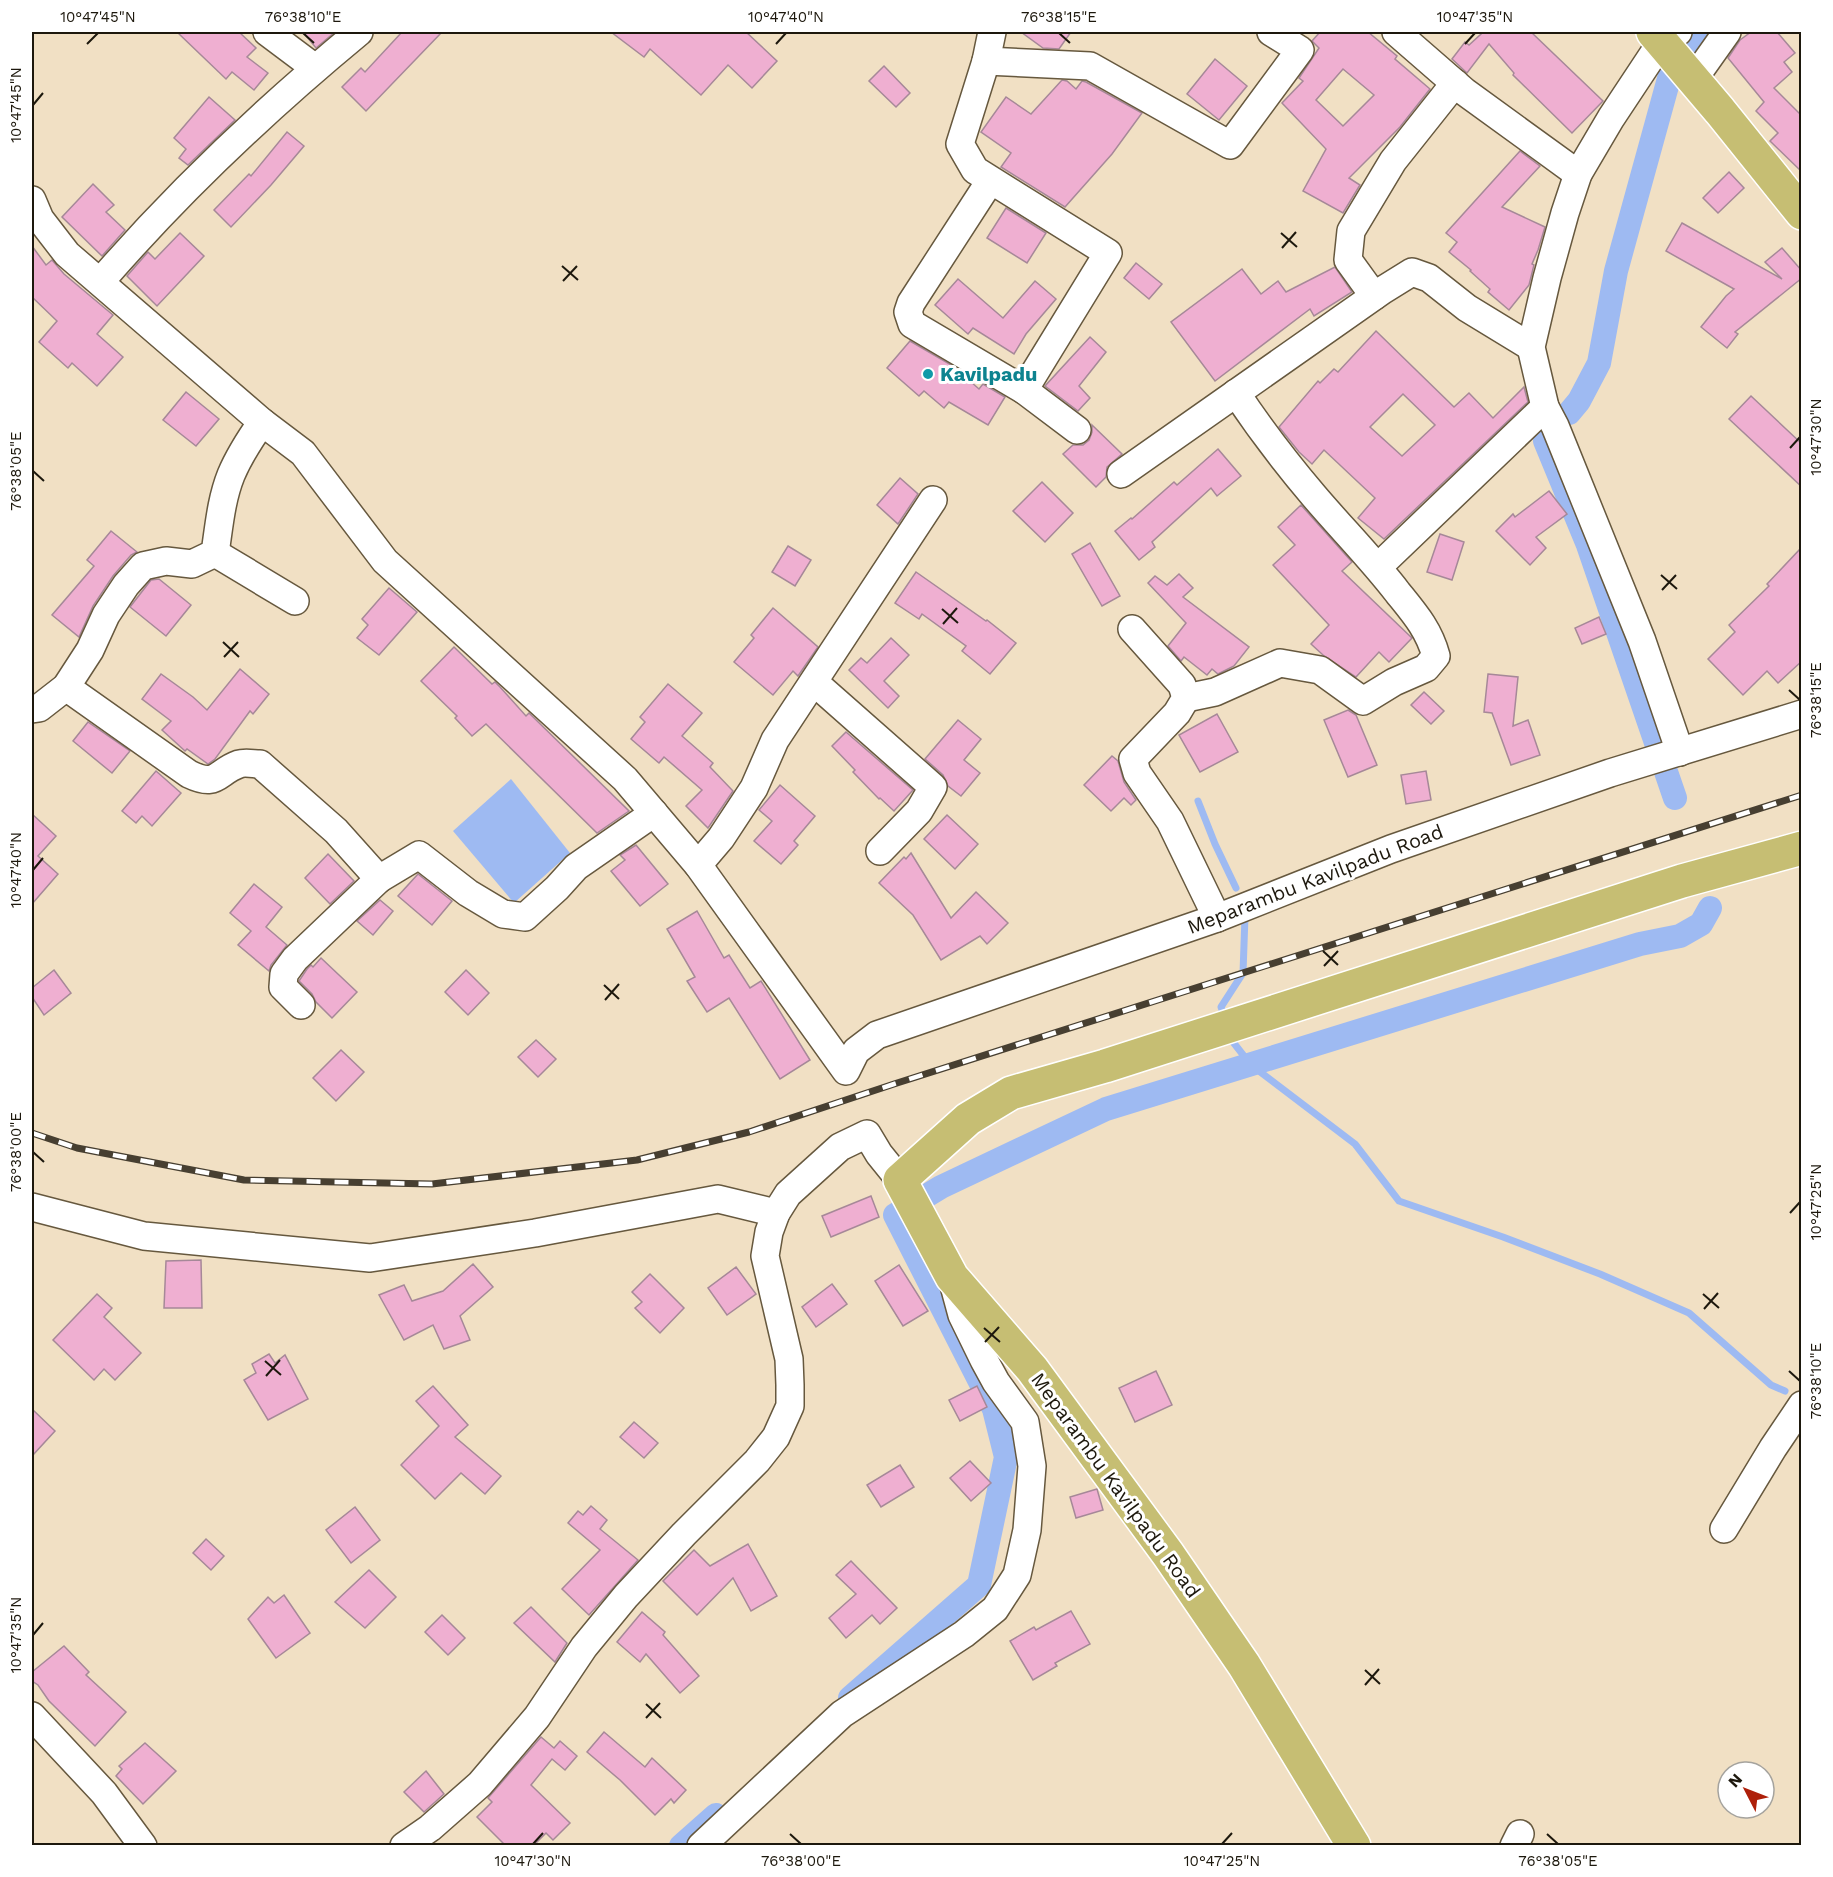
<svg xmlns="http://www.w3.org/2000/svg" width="1833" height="1877" font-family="'Work Sans',sans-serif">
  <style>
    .water { fill: #9ebaf2 }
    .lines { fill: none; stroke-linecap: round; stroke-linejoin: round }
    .stream { stroke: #9ebaf2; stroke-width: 7 }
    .canal { stroke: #9ebaf2; stroke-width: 24 }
    .building { fill: #efafd1; stroke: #a68898; stroke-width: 1.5; fill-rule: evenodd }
    .minor-casing { stroke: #66583e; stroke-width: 30 }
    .major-casing { stroke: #fff; stroke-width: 36 }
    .minor { stroke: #fff; stroke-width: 27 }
    .major { stroke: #c6be73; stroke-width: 33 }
    .rail-casing { stroke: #473f31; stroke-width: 7 }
    .rail { stroke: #fff; stroke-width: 4.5; stroke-dasharray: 14; stroke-linecap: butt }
    .ticks { fill: none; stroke: #1d180d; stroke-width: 2 }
    .culture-dot { fill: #0f9aa8; stroke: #fff; stroke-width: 2 }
    .labels { text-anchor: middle; stroke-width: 6; stroke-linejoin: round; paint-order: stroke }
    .culture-label { font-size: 20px; font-weight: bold; fill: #0d838f; stroke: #fff; text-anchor: start }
    .street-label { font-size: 20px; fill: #1d180d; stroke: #fff }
    .neatline { fill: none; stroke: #1d180d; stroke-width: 2 }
    .ticks-label { font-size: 15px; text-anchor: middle; fill: #1d180d }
  </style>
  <rect width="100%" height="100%" fill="#f1e0c4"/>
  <polygon class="water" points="511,779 570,853 514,903 453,831"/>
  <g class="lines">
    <g class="stream">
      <polyline points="1198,801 1215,844 1236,888"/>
      <polyline points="1225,1018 1221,1007 1243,973 1245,916"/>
      <polyline points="1230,1034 1233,1042 1251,1065 1355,1144 1399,1201 1503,1237 1600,1274 1689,1313 1771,1385 1785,1391"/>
    </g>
    <g class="canal">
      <polyline points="1569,413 1579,401 1599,363 1616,271 1670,75 1704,32"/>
      <polyline points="1545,441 1588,545 1675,798"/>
      <polyline points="850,1698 979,1585 1006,1457 994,1409 895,1215 941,1187 1106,1109 1640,944 1680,936 1701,924 1710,908"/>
      <polyline points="681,1846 716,1815"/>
    </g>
  </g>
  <g class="building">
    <polygon points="177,32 239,32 256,48 247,57 268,73 254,90 232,72 226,79"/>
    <polygon points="303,32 335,32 316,48"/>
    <polygon points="402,32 442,32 366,111 342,87 361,68 365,72"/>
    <polygon points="611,32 746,32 777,61 752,88 728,65 701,95 650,49 644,57"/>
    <polygon points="1021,32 1071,32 1059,49 1043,48"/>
    <path d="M1320 32H1368L1397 56 1395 59 1430 89 1400 127 1349 178 1360 185 1343 213 1303 191 1326 149 1282 103 1303 81 1299 78 1319 48 1312 41ZM1343 69 1374 95 1343 126 1316 100Z"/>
    <polygon points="1478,32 1531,32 1603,101 1572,133 1513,75 1514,73 1489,44 1467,73 1452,59 1465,42 1469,45 1481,34"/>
    <polygon points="1751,32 1777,32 1795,53 1784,62 1792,72 1774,88 1802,116 1802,172 1770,141 1778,133 1756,111 1764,102 1728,58 1740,40"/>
    <polygon points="1215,59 1247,86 1219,120 1187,94"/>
    <polygon points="884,66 910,93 896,107 869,81"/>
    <polygon points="1062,80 1067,81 1076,89 1082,81 1086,82 1142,113 1112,154 1065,207 1001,167 1011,153 981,132 1006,97 1031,114"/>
    <polygon points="209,97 235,120 188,165 179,158 186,149 174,138"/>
    <polygon points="287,132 304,146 271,185 231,227 214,210 249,174 251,176"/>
    <polygon points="1520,151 1540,166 1502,207 1545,227 1538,250 1532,264 1534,265 1529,285 1509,310 1488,292 1490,289 1470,271 1471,270 1449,252 1457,242 1446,233"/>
    <polygon points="1729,172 1744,188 1718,213 1703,198"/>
    <polygon points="93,184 114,205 106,212 125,230 102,256 62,217"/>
    <polygon points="1006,208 1046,233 1027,263 987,238"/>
    <polygon points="1682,223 1782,279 1765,262 1782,248 1802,271 1802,278 1735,332 1738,334 1727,348 1701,327 1726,296 1734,289 1666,251"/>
    <polygon points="180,233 204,256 157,306 127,276 148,252 155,259"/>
    <polygon points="32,246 46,265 52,260 64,274 113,315 97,334 123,357 97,386 72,363 68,368 39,342 57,321 32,297"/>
    <polygon points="1136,263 1162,284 1149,299 1124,278"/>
    <polygon points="1335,267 1352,292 1314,316 1310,309 1215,381 1171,322 1242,269 1261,294 1278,281 1286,292"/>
    <polygon points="958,279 1003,318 1035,281 1056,299 1026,334 1014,354 973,328 968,334 935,305"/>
    <path d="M1376 331 1454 407 1469 393 1493 418 1524 387 1528 402 1384 539 1358 518 1375 498 1324 450 1312 464 1299 452 1279 427 1318 381 1320 383 1334 369 1338 372ZM1403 394 1435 425 1402 456 1370 427Z"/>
    <polygon points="1090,337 1106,352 1079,386 1090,398 1078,411 1045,386"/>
    <polygon points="910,341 953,366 979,389 983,384 1005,397 988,425 949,402 944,408 924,391 919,396 887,368"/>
    <polygon points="186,392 219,419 196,446 163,420"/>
    <polygon points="1751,396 1802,444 1802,487 1729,419"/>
    <polygon points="1092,425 1122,454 1107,467 1106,477 1096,487 1063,454 1073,445 1083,445 1089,440 1092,432"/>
    <polygon points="1218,449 1241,476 1217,496 1211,488 1152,542 1155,547 1139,560 1115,531 1131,518 1132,519 1174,482 1177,485"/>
    <polygon points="900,478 918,494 898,524 877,505"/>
    <polygon points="1042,482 1073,513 1045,542 1013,511"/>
    <polygon points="1549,491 1567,514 1536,537 1546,548 1530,565 1496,531 1513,514 1515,517"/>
    <polygon points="1301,505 1352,562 1342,571 1412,638 1389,662 1379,652 1356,677 1323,655 1311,644 1329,625 1273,565 1295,545 1278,527"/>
    <polygon points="111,531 137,552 131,555 113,576 93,606 79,637 52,615 94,566 87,560"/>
    <polygon points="1440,534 1464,542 1452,580 1427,572"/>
    <polygon points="1090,543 1120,596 1102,606 1072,554"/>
    <polygon points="788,546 811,560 795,586 772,572"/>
    <polygon points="1802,547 1802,661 1778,683 1767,671 1743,695 1708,659 1735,632 1729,625 1769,586 1767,584"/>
    <polygon points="916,572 986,621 987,620 1016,643 990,674 962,651 966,646 922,614 919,619 895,603"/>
    <polygon points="1179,574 1193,588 1183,597 1249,647 1234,666 1218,674 1212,669 1207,675 1184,657 1181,661 1168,646 1186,623 1148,583 1155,576 1167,585"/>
    <polygon points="159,579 191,605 166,636 130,607 151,580"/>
    <polygon points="389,588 417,612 379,655 357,638 368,625 362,619"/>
    <polygon points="773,608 818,647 798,676 793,671 773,695 734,662 754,638 751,635"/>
    <polygon points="1599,617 1606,634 1582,644 1575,628"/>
    <polygon points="891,638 909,655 884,681 899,696 888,708 849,670 861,658 867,663"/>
    <polygon points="454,647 492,684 495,682 500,687 526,716 529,713 629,811 597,833 486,724 472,736 455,718 457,716 421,681"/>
    <polygon points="240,669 269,694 253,714 250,711 215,759 208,764 187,749 185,751 162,730 171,721 142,699 161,674 193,697 207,710"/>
    <polygon points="1488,674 1518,677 1513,726 1528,720 1540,755 1511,765 1492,713 1484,712"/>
    <polygon points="668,684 702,713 682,736 713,763 710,767 733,791 708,828 686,806 702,790 664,757 659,763 631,739 645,722 640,717"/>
    <polygon points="1424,692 1444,711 1431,724 1411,705"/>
    <polygon points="1348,710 1356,715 1377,765 1348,777 1324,720"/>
    <polygon points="1217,714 1238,752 1200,772 1179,735"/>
    <polygon points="958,720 981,739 964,760 980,773 961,796 948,786 943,775 925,759"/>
    <polygon points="88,722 130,751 112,773 73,741"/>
    <polygon points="846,732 913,790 894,811 880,798 879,799 853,772 855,770 832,746"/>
    <polygon points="1112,756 1118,761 1124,782 1136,800 1131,805 1124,798 1111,811 1084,785"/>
    <polygon points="156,771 181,793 152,826 142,816 136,823 122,811"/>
    <polygon points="1426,771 1431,800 1406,804 1401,775"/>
    <polygon points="780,785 815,816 794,841 798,845 781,864 754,841 772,821 759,810"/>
    <polygon points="32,814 56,836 38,856 58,874 32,904"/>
    <polygon points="947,815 978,844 955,869 924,839"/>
    <polygon points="636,845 668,884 640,906 611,871 625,860 620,855"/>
    <polygon points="911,853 951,918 976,892 1008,923 987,944 980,936 941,960 913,915 879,883 904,857 906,859"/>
    <polygon points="328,854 354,881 330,904 305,878"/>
    <polygon points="418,874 452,901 432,925 398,896"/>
    <polygon points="254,884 282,907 266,927 287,945 271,965 269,971 238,945 251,931 230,913"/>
    <polygon points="380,900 393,911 373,935 357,921"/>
    <polygon points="697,911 724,958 729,955 750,988 761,981 810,1060 780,1079 729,998 707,1012 687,981 695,977 667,929"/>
    <polygon points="321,958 357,992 332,1018 316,1002 312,994 299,981 307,969 311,965 313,967"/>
    <polygon points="54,970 71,993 44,1015 32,997 32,988"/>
    <polygon points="466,970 489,993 468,1015 445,992"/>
    <polygon points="536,1040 556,1059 538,1077 518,1057"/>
    <polygon points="341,1050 364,1072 336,1101 313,1078"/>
    <polygon points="871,1196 879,1217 831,1237 822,1216"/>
    <polygon points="201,1260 202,1308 164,1308 166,1261"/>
    <polygon points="473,1264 493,1287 460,1316 470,1340 444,1349 433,1325 404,1340 379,1295 404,1285 412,1301 443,1291"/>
    <polygon points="899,1265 928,1311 903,1326 875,1281"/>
    <polygon points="736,1267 756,1294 727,1315 708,1288"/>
    <polygon points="650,1274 684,1308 660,1333 635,1308 642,1302 632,1292"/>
    <polygon points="832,1284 847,1304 816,1327 802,1307"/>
    <polygon points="97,1294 112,1308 104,1317 141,1353 115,1380 104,1369 94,1380 53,1340"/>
    <polygon points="269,1354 275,1363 285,1355 308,1399 268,1420 244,1380 256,1373 252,1364"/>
    <polygon points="1156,1371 1172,1405 1135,1422 1119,1388"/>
    <polygon points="433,1386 468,1425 455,1437 501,1476 485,1494 461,1473 435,1499 401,1465 439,1426 416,1401"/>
    <polygon points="977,1386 987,1407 960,1421 949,1400"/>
    <polygon points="32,1409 55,1431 32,1456"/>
    <polygon points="634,1422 658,1443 644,1458 620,1437"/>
    <polygon points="970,1461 991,1483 971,1501 950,1478"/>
    <polygon points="900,1465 914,1487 881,1507 867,1485"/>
    <polygon points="1097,1489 1103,1510 1076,1518 1070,1497"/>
    <polygon points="591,1506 607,1520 600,1529 638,1560 589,1615 562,1589 600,1550 568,1523 578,1511 583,1515"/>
    <polygon points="355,1507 380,1540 351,1563 326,1530"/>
    <polygon points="206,1539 224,1556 211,1570 193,1553"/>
    <polygon points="748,1544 777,1596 751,1611 733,1578 697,1615 663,1581 694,1550 710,1566"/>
    <polygon points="851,1561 897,1608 880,1624 872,1615 846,1638 829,1618 856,1594 836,1575"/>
    <polygon points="369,1570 396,1597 365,1628 335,1602"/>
    <polygon points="284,1595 310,1633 276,1658 248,1619 268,1597 274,1603"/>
    <polygon points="531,1607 567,1643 555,1662 514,1623"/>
    <polygon points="1071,1611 1090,1644 1055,1663 1057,1666 1033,1680 1010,1641 1034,1627 1036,1630"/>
    <polygon points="642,1612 665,1632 663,1635 699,1676 680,1693 646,1654 640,1662 617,1642"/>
    <polygon points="442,1615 465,1638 448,1655 425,1632"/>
    <polygon points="64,1646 89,1672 86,1675 126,1712 95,1746 49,1701 38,1685 32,1681 32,1672"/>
    <polygon points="604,1732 645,1767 652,1758 686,1790 674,1803 671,1799 655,1815 620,1780 587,1752"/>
    <polygon points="541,1737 554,1748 560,1741 577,1756 565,1770 552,1759 531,1785 570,1823 553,1840 546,1833 534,1845 505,1845 477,1817 492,1802 488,1798"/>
    <polygon points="145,1743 176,1771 143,1804 116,1776 122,1769 119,1766"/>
    <polygon points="426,1771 444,1794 424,1812 404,1792"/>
  </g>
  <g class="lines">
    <g class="minor-casing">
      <g id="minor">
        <polyline points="267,32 315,68"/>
        <polyline points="992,32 986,61 960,144 975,170 1108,253 1024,390 1077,430"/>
        <polyline points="1396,32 1465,92 1578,174"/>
        <polyline points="1678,32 1662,41 1611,118 1578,174 1565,213 1547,278 1531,347 1545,407 1555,426 1642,641 1680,752"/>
        <polyline points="986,61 1090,66 1230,145 1300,50 1271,32"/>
        <polyline points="1693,80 1727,32"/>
        <polyline points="990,181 911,303 908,312 912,324 1024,390"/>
        <polyline points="32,200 40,219 67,254 262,422 303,453 385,561 625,779 698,865 846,1071 856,1051 877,1035 1217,918 1391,849 1610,773 1802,714"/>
        <path d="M101 281C179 191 267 108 359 32"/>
        <polyline points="1374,296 1348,260 1351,231 1393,161 1455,83"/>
        <polyline points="1121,474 1383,290 1412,272 1429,278 1467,308 1531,347"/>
        <polyline points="215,553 295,601"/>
        <polyline points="1378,567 1545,407"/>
        <polyline points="1132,629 1182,685 1186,698 1177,713 1133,759 1137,773 1170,821 1217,918"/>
        <polyline points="814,682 933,787 919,811 880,851"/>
        <path d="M66 687 189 774C218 788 216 772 239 764 245 762 254 764 260 764L336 831 379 879"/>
        <path d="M1186 698 1215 692 1280 663 1320 670 1363 701 1394 682 1426 668 1436 656C1429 630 1415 614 1398 593 1372 559 1342 529 1314 496 1286 463 1260 429 1236 393"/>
        <path d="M32 709 39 708 66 687 90 650 106 615 126 585 143 566 166 561 192 564 215 553C219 527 221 500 231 475 239 456 250 439 262 422"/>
        <polyline points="698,865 721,838 754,788 775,740 933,500"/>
        <polyline points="301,1005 283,987 284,974 295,959 379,879 419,855 468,893 503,914 525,917 557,888 576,867 654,813"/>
        <polyline points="32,1207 144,1236 370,1258 535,1233 718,1199 776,1213"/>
        <polyline points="1724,1529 1773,1448 1802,1405"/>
        <polyline points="32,1716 104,1793 143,1846"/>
        <polyline points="404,1846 430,1828 480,1784 537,1717 584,1647 626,1596 684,1534 757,1461 776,1437 790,1406 790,1385 789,1359 765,1256 769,1232 776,1213 788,1194 840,1147 867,1134 879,1154 900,1180"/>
        <polyline points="701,1846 842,1714 964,1634 995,1609 1017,1575 1027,1530 1032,1466 1025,1422 996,1382 984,1360 962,1315 952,1278"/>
        <polyline points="1514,1846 1520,1834"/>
      </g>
    </g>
    <g class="major-casing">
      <g id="major">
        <polyline points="1653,32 1720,111 1802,213"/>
        <polyline points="1354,1846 1244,1665 1168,1554 1032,1369 952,1277 900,1180 968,1119 1011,1093 1105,1066 1682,881 1802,848"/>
      </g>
    </g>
    <use href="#minor" class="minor"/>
    <use href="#major" class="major"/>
    <g class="rail-casing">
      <polyline id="rail" points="32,1133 77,1148 244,1180 432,1184 637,1160 749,1132 894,1084 1802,795"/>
    </g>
    <use href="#rail" class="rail"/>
  </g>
  <path class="ticks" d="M303 33 314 43M1059 33 1070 43M87 44 98 33M776 44 786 33M1465 44 1475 33M33 105 43 93M1281 233 1297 247M1282 248 1296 232M562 266 578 280M563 281 577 266M1790 448 1800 437M33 471 44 481M1661 575 1677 589M1662 590 1676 575M942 609 958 623M943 624 957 608M223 642 239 657M224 657 238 642M1789 690 1800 700M33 870 43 858M1323 951 1338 965M1324 966 1338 951M604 985 619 999M605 1000 619 984M33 1152 44 1162M1790 1213 1800 1202M1703 1294 1719 1308M1704 1309 1718 1293M984 1328 1000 1342M985 1342 999 1327M265 1361 281 1375M1789 1371 1800 1381M266 1376 280 1360M33 1635 43 1623M1365 1670 1380 1684M1365 1685 1379 1669M646 1704 661 1718M646 1718 660 1703M790 1834 801 1844M1547 1834 1558 1844M533 1844 543 1833M1222 1844 1232 1833"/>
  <circle class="culture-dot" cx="928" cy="374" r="6"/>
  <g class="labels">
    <g class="culture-label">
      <text x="940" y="381">Kavilpadu</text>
    </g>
    <g class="street-label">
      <text transform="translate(1315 879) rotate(-21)" y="7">Meparambu Kavilpadu Road</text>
      <text transform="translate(1116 1485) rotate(54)" y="7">Meparambu Kavilpadu Road</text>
    </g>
  </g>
  <rect width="1833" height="1877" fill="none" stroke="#ffffff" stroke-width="66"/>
  <g transform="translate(1746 1790) rotate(312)"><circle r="28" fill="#ffffff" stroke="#a5a39e" stroke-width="1.5"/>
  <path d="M0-4.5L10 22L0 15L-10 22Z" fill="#ae200a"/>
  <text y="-9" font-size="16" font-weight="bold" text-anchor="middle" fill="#1d180d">N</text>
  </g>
  <rect x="33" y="33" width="1767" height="1811" class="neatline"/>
  <g class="ticks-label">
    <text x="98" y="22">10°47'45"N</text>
    <text x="303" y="22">76°38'10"E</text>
    <text x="786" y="22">10°47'40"N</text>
    <text x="1059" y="22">76°38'15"E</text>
    <text x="1475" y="22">10°47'35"N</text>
    <text transform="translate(16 105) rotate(-90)" y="5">10°47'45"N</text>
    <text transform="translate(1816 437) rotate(-90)" y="5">10°47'30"N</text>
    <text transform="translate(16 471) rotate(-90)" y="5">76°38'05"E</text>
    <text transform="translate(1816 700) rotate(-90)" y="5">76°38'15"E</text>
    <text transform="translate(16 870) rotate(-90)" y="5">10°47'40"N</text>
    <text transform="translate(16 1152) rotate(-90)" y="5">76°38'00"E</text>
    <text transform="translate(1816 1202) rotate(-90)" y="5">10°47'25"N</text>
    <text transform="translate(1816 1381) rotate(-90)" y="5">76°38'10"E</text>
    <text transform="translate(16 1635) rotate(-90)" y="5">10°47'35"N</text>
    <text x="533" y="1866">10°47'30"N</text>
    <text x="801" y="1866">76°38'00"E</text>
    <text x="1222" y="1866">10°47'25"N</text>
    <text x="1558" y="1866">76°38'05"E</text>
  </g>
</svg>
